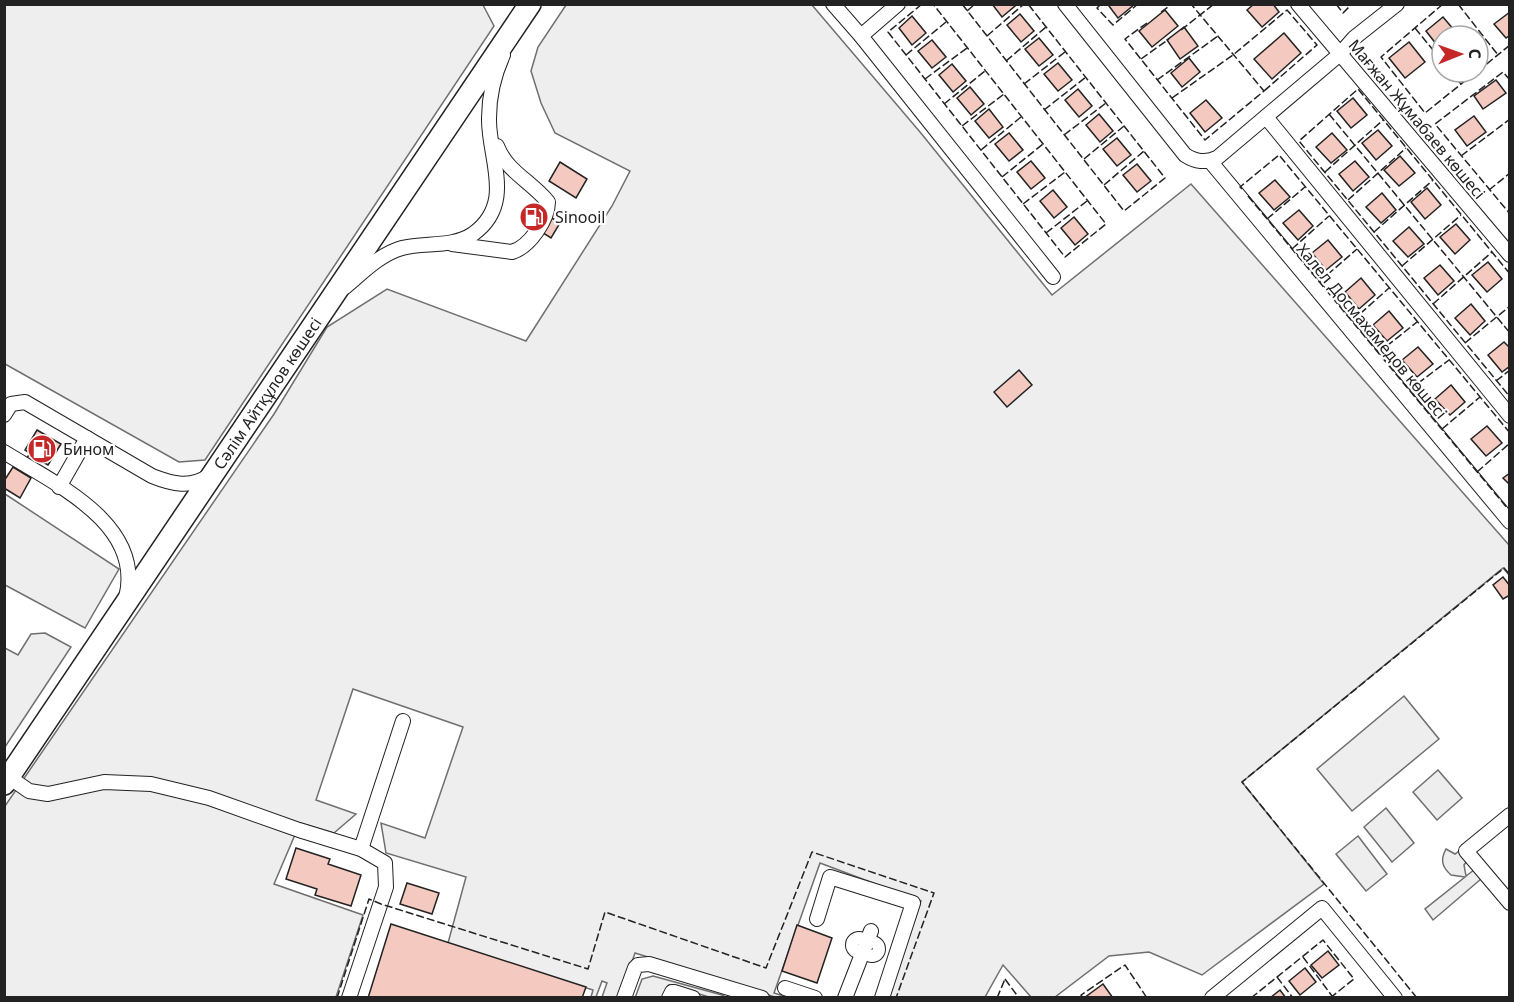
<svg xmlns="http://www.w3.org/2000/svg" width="1514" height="1002" font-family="'Noto Sans',sans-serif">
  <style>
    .green { fill: #eee; stroke: #6f6f6f; stroke-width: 1.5 }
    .building { fill: #f3c9c0; stroke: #222; stroke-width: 1.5 }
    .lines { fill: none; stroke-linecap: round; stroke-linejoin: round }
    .minor-casing { stroke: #222; stroke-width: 16 }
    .highway-casing { stroke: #222; stroke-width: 24 }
    .minor { stroke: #fff; stroke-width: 14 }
    .highway { stroke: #fff; stroke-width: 21 }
    .fence { stroke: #222; stroke-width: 1.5; stroke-dasharray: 8 3; stroke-linecap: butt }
    .labels { text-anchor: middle; stroke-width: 4.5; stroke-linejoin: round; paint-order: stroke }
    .street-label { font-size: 16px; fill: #222; stroke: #fff }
    .poi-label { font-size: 16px; fill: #222; stroke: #fff; text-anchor: start }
  </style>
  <rect width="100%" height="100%" fill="#fff"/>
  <g class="green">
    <polygon points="483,5 494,26 205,460 179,462 5,364 5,5"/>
    <polygon points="566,5 812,5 920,132 1052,295 1191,184 1509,545 1509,575 1503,568 1242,782 1324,884 1202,975 1149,952 1109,956 1055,997 1031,997 1003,965 985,997 889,997 921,901 820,863 774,993 787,997 775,997 635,953 620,997 602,997 607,983 602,981 596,997 591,997 593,990 448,943 466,877 386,853 381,823 425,838 463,727 353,689 316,800 356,814 334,833 300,823 274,884 363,915 336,997 5,998 5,806 274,414 327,327 387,289 526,341 612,206 630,171 555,133 541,103 531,71 538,47"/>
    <polygon points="5,494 119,569 85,628 5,585"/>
    <polygon points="45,633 71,647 5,747 5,648 18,655 31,634"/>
    <polygon points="1404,696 1439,739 1352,811 1317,769"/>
    <polygon points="1438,770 1462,798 1437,820 1413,792"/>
    <polygon points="1386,808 1414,843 1392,862 1364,827"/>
    <polygon points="1358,836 1387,874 1366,891 1336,854"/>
    <path d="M1446 849 1455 854 1459 851 1467 861 1464 865 1466 876 1474 870 1481 879 1433 920 1425 909 1465 877 1451 875C1442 867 1440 860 1446 849Z"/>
    <polygon points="653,976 722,995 726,997 709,997 669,985 664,997 635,998 642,979"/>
  </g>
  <g class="building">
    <polygon points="992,4 1014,4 1015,6 1002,17"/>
    <polygon points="1111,4 1135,4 1118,18 1109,6"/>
    <polygon points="1254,4 1273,4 1279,12 1262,27 1247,10"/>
    <polygon points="1165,10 1178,26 1152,47 1139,31"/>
    <polygon points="1510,12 1510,35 1506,38 1494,24"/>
    <polygon points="1020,14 1034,31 1021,42 1007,25"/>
    <polygon points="912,16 926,33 912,45 899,28"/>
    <polygon points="1443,17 1454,30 1447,36 1442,36 1442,40 1437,45 1426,31"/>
    <polygon points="1184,27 1198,46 1180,59 1167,40"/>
    <polygon points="1284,33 1301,53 1272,79 1254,59"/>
    <polygon points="1039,38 1053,55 1039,66 1025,49"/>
    <polygon points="932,40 946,57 932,68 918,51"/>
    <polygon points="1409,42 1425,62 1405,78 1389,58"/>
    <polygon points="1189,58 1200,72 1182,87 1171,73"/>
    <polygon points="1058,63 1072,80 1058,91 1044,74"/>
    <polygon points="952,64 966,81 953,92 939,75"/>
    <polygon points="1496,80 1506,93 1483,109 1474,96"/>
    <polygon points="970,87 984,104 971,115 957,98"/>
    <polygon points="1078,89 1092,106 1079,117 1065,100"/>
    <polygon points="1353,98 1367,115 1351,128 1337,111"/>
    <polygon points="1206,100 1222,118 1205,132 1190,113"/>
    <polygon points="989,109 1003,127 989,138 975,121"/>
    <polygon points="1099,114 1113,131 1100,142 1086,125"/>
    <polygon points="1474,116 1486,132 1467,146 1455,130"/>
    <polygon points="1378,130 1392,146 1376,160 1362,143"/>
    <polygon points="1009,133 1023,150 1009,161 995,144"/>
    <polygon points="1332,133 1347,150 1331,163 1316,147"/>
    <polygon points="1117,138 1131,155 1117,166 1103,149"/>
    <polygon points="1400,156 1415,173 1399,186 1384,170"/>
    <polygon points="1031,161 1045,178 1031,189 1017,172"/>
    <polygon points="1355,161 1369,177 1353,191 1339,174"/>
    <polygon points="560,162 587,179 576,198 549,181"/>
    <polygon points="1137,164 1151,181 1137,192 1123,175"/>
    <polygon points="1275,180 1290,197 1274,210 1259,193"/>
    <polygon points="1427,188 1441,205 1425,219 1411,202"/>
    <polygon points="1053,190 1067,207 1054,218 1040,201"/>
    <polygon points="1382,193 1396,210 1381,223 1366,207"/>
    <polygon points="533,206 560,223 551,238 524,221"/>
    <polygon points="1299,210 1313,226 1298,240 1283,223"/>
    <polygon points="1074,217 1088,234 1075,245 1061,228"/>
    <polygon points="1456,224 1470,240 1455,254 1440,237"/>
    <polygon points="1409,227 1424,244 1408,257 1393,241"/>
    <polygon points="1328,240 1342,257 1326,270 1312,253"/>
    <polygon points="1488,262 1502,279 1487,292 1472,275"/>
    <polygon points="1440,265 1454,281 1438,295 1424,278"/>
    <polygon points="1361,278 1375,295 1359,309 1345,292"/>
    <polygon points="1471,304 1485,321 1470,335 1455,318"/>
    <polygon points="1389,311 1403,328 1387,341 1373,325"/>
    <polygon points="1504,342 1510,348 1510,366 1502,372 1488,355"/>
    <polygon points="1418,347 1433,364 1417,377 1402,360"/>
    <polygon points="1019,370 1032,385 1007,407 994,392"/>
    <polygon points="1451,385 1465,402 1450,415 1435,399"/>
    <polygon points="1487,426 1502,443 1486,456 1471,439"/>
    <polygon points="37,430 61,444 48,465 39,460 29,477 19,471 30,453 25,450"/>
    <polygon points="13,467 31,478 20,498 4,488 4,481"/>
    <polygon points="1510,473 1510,485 1503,478"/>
    <polygon points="1503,577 1510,586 1510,595 1503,599 1493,585"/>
    <polygon points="296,848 330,859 328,864 361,875 351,906 315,895 317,889 286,879"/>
    <polygon points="407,883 439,893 432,914 400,904"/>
    <polygon points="391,924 586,987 582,998 368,998"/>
    <polygon points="797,925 832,938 817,983 782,971"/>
    <polygon points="1328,951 1339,965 1322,978 1311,965"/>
    <polygon points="1305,968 1316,982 1300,995 1289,981"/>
    <polygon points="1103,984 1113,998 1084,998"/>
    <polygon points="1280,990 1286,998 1270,998"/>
  </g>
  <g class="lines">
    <g class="minor-casing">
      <g id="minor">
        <polyline points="833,4 861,36 1053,277"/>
        <path d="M1065 4 1185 155C1196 162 1205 163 1217 158L1340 54 1354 38 1397 4"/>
        <polyline points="1298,4 1510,255"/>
        <polyline points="861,36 898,4"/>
        <polyline points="1266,117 1510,416"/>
        <polyline points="1210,161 1510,522"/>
        <path d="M452 244 512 252C529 247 548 220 548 202 531 181 507 172 497 146"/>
        <path d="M345 287C362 273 380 254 402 248 425 242 452 248 473 234 516 203 488 158 489 118 489 96 494 75 503 55"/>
        <path d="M4 415 11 404 25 402 152 476C172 484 191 489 210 475"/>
        <path d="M4 452C55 484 145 524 126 598"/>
        <polyline points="59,487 87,438"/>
        <polyline points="9,777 29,791 48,794 104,782 151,784 209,798 299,830 361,849 385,863 386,887 349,998"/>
        <polyline points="1510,815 1466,851 1510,903"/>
        <polyline points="361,849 403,721"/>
        <polyline points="817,919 830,877 913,903 882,998"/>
        <circle cx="859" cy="945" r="6"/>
        <circle cx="872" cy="949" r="6"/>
        <polyline points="785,988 815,998"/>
        <polyline points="624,998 635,968 638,965 649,964 762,998"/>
        <polyline points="669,998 672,992 674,992 693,998"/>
        <polyline points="845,998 871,931"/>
        <polyline points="1212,998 1322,908 1395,998"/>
      </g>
    </g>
    <g class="highway-casing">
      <g id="highway">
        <path id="s1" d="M4 784 530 4"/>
      </g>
    </g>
    <use href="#minor" class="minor"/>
    <use href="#highway" class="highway"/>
    <g class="fence">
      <polyline points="922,4 888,32 1065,257 1106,224 933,4"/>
      <polyline points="962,4 1124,211 1165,178 1028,4"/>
      <polyline points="1101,4 1097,8 1113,25 1138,4"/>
      <polyline points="1336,4 1343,13 1352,4"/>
      <polyline points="1443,4 1381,57 1425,113 1476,72"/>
      <polyline points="1458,4 1498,55"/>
      <polyline points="967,11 975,4"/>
      <polyline points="1161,12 1172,4"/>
      <polyline points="1147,23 1125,39 1205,140 1264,91 1191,4"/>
      <polyline points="1415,28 1442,61"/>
      <polyline points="1181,30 1214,4"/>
      <polyline points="987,36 1024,4"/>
      <polyline points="906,55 946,22"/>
      <polyline points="1141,59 1169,39"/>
      <polyline points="1006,61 1046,27"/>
      <polyline points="1478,71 1510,45"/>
      <polyline points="1451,72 1461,84"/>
      <polyline points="925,79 967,48"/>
      <polyline points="1157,80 1218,36"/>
      <polyline points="1510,80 1503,72 1435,124 1510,214"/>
      <polyline points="1024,84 1065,52"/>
      <polyline points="1172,98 1233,55 1287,10 1317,45 1264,91"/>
      <polyline points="944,104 985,71"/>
      <polyline points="1044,110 1086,77"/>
      <polyline points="1329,114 1510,333"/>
      <polyline points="962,126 1004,94"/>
      <polyline points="1064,135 1106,103"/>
      <polyline points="981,150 1021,117"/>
      <polyline points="1461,156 1510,119"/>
      <polyline points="1084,159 1124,126"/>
      <polyline points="1325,172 1383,120"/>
      <polyline points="1002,177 1043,144"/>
      <polyline points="1104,185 1144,151"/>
      <polyline points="1242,189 1240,187 1279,155 1510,433"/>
      <polyline points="1489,190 1510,173"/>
      <polyline points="1248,196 1508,509 1510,507"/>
      <polyline points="1348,200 1406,148"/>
      <polyline points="1023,204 1065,172"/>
      <polyline points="1267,219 1305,187"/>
      <polyline points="1374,232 1433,180"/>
      <polyline points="1046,233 1087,201"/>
      <polyline points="1292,249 1329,216"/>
      <polyline points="1402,266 1461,215"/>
      <polyline points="1510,274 1358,89 1299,141 1510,397"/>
      <polyline points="1319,282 1357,249"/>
      <polyline points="1433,304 1492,252"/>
      <polyline points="1352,321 1389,288"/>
      <polyline points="1465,343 1510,306"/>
      <polyline points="1378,353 1417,322"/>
      <polyline points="1496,381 1510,370"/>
      <polyline points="1409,390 1449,360"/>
      <polyline points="1442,429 1480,397"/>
      <polyline points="1477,472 1510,443"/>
      <polyline points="1303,957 1332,996"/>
      <polyline points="1277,977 1293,998"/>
      <polyline points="1005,979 1019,998"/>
      <polyline points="337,998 369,899 381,904 588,969 605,912 766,968 812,852 934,893 896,998"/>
      <polyline points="997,998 1005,979"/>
      <polyline points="1083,998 1081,995 1125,965 1147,998"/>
      <polyline points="1251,998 1323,940 1354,979 1330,998"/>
      <polyline points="1417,998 1242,782 1504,568 1510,575"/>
    </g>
  </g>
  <defs>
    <g id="fuel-disc" transform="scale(1.5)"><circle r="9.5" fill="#c62828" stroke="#fff"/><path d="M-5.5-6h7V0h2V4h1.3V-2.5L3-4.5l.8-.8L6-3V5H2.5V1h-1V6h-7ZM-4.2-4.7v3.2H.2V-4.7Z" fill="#fff"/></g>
  </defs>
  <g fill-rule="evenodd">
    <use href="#fuel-disc" x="534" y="217"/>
    <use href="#fuel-disc" x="42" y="449"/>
  </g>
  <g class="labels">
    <g class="street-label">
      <text transform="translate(1417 119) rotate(50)" y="6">Мағжан Жұмабаев көшесі</text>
      <text transform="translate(1372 331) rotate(50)" y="6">Халел Досмахамедов көшесі</text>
      <text dy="6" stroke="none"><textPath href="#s1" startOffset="471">Сәлім Айтқұлов көшесі</textPath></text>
    </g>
    <g class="poi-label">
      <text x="555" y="223">Sinooil</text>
      <text x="63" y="455">Бином</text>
    </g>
  </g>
  <rect width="1514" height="1002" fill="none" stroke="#222222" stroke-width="12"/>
  <g transform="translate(1460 54) rotate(89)"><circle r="28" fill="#ffffff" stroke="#a7a7a7" stroke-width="1.5"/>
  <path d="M0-4.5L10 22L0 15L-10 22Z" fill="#c62828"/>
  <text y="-9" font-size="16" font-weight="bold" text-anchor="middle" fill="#222222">С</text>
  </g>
</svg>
